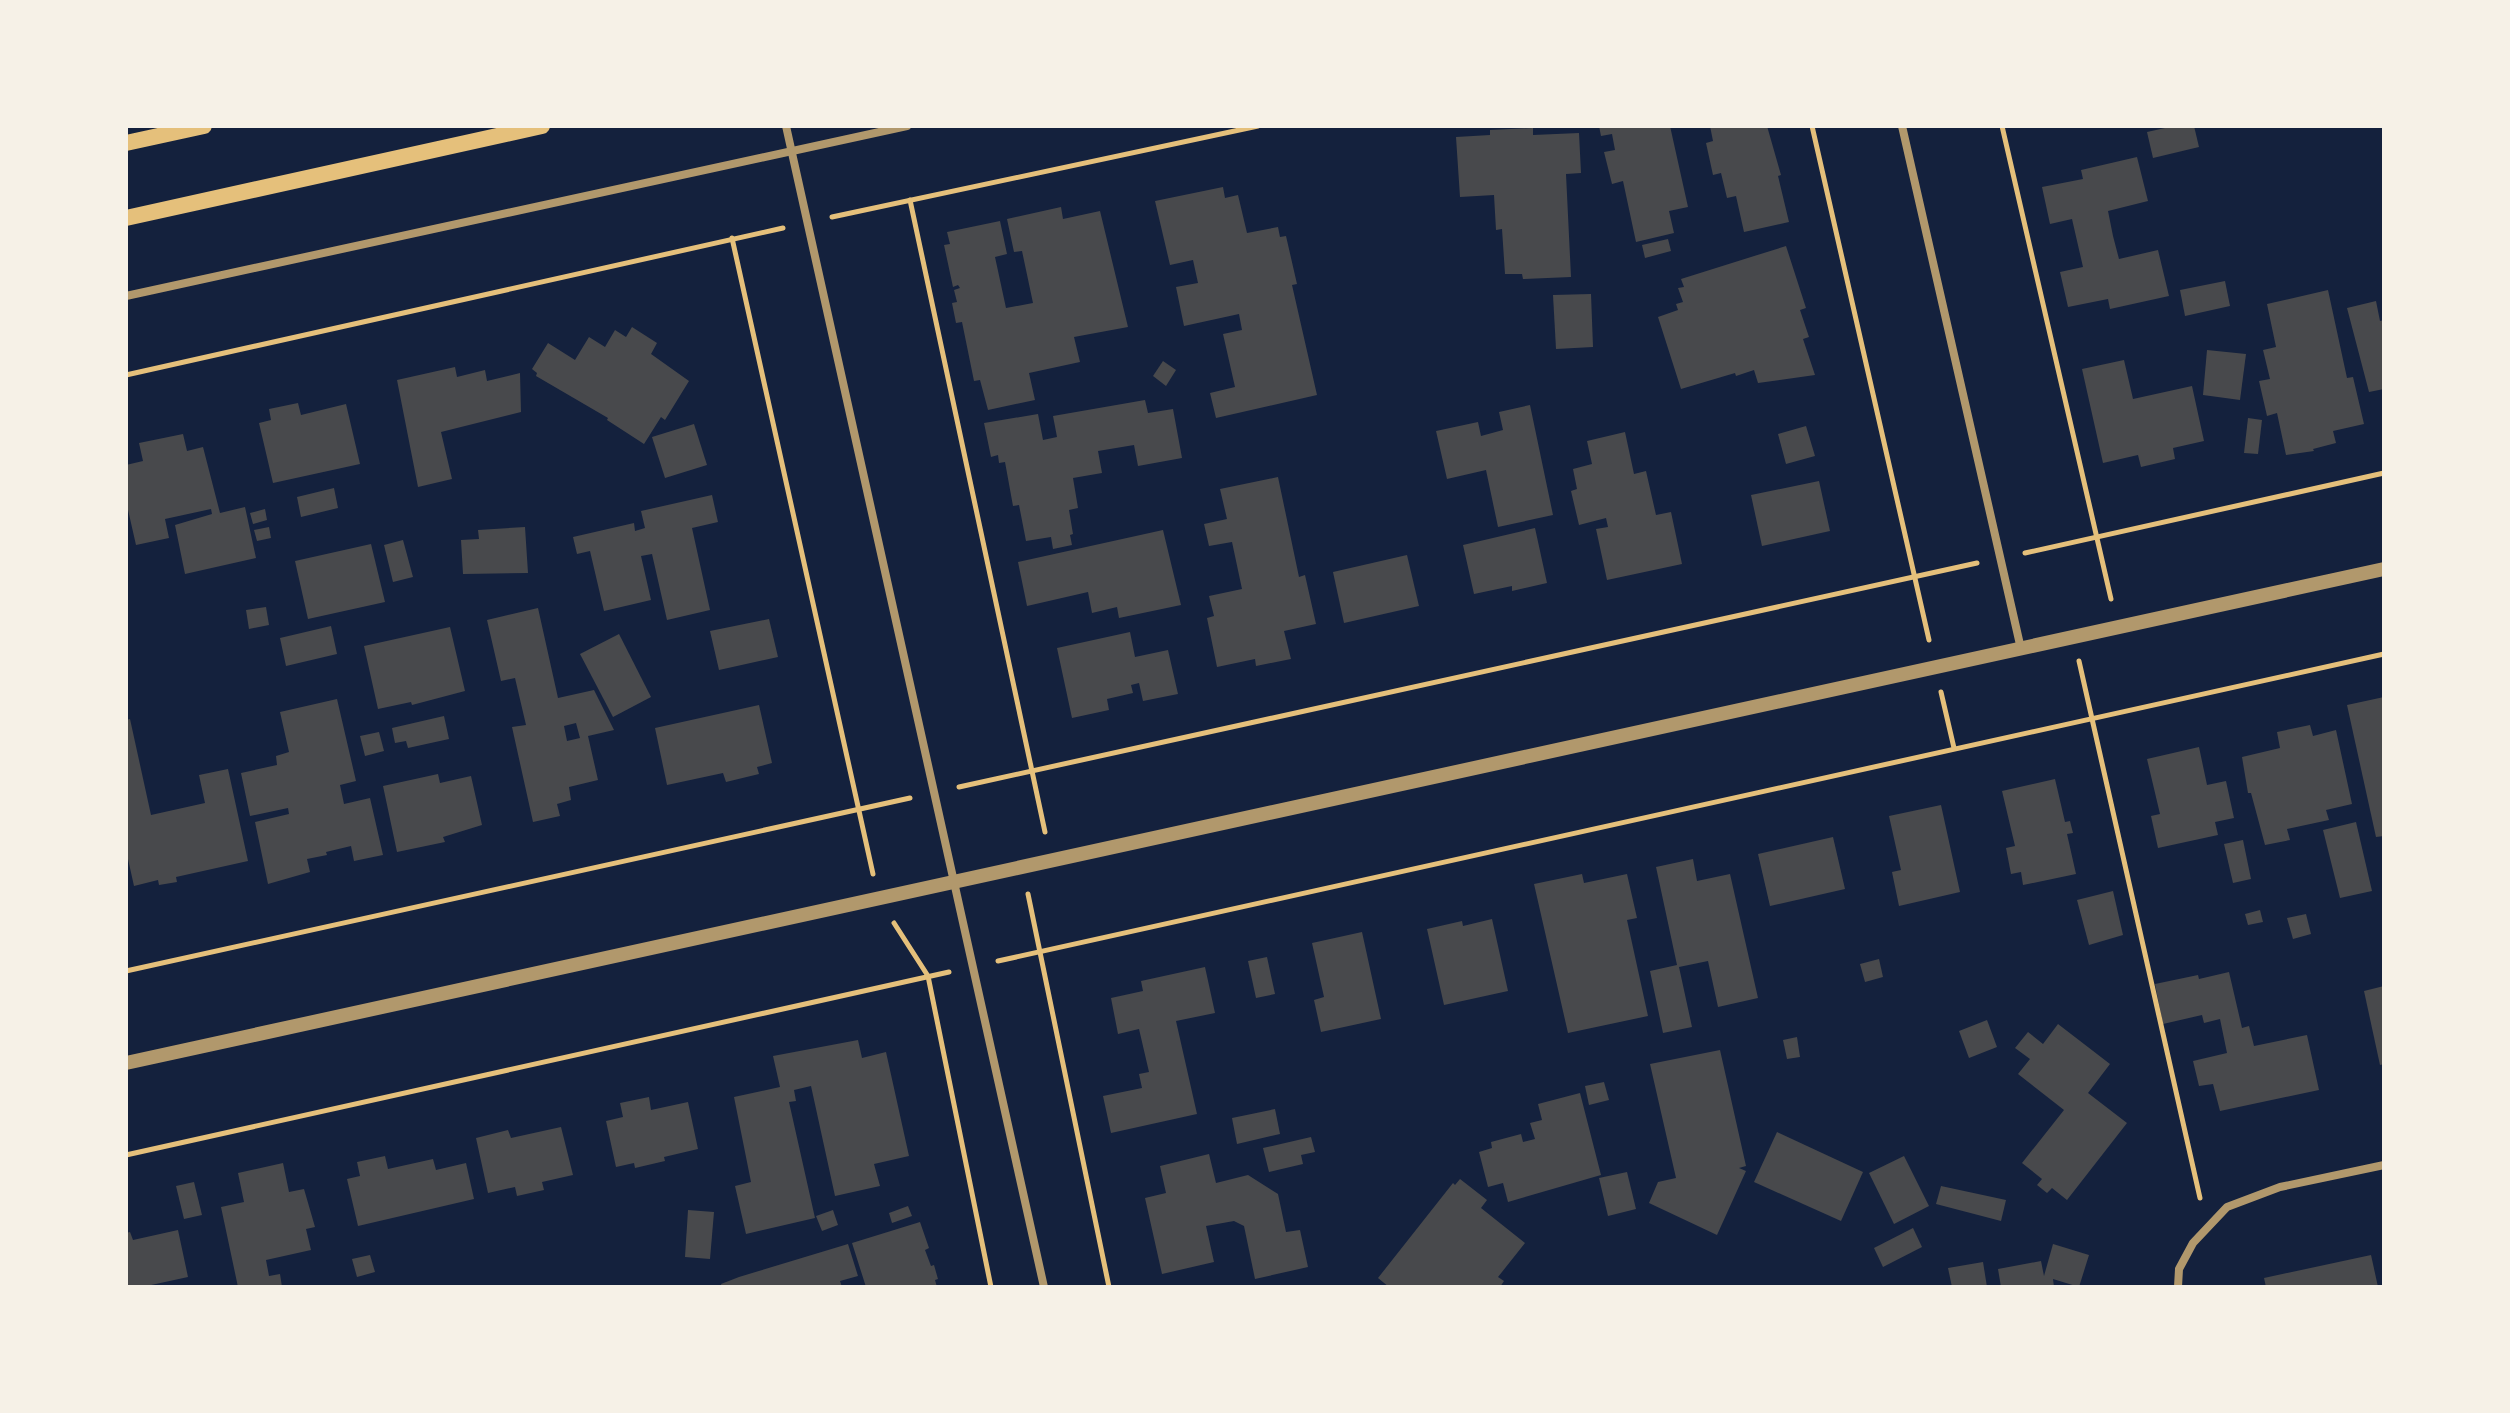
<svg xmlns="http://www.w3.org/2000/svg" width="2510" height="1413" font-family="'Roboto Condensed',sans-serif">
  <style>
    .building { fill: #48494c; fill-rule: evenodd }
    .lines { fill: none; stroke-linecap: round; stroke-linejoin: round }
    .path { stroke: #e5c07b; stroke-width: 5 }
    .minor { stroke: #b1986c; stroke-width: 8 }
    .tertiary { stroke: #b1986c; stroke-width: 14 }
    .secondary { stroke: #e5c07b; stroke-width: 16 }
  </style>
  <rect width="100%" height="100%" fill="#14213d"/>
  <g class="building">
    <polygon points="1599,126 1670,126 1688,207 1669,211 1674,233 1636,242 1623,181 1612,184 1604,152 1615,150 1612,134 1601,136"/>
    <polygon points="1710,126 1767,126 1781,175 1778,176 1789,222 1744,232 1736,196 1727,198 1721,173 1713,175 1706,143 1713,141"/>
    <polygon points="2174,126 2194,126 2199,147 2153,158 2147,132"/>
    <polygon points="1533,128 1533,135 1579,133 1581,173 1566,174 1571,277 1523,279 1522,274 1505,274 1502,229 1496,230 1494,195 1460,197 1456,137 1490,135 1490,130"/>
    <polygon points="2137,157 2148,201 2108,211 2113,236 2119,259 2158,250 2169,296 2110,309 2108,299 2068,307 2060,272 2083,267 2072,219 2050,224 2042,187 2083,179 2081,170"/>
    <polygon points="1223,187 1225,198 1238,195 1247,233 1278,227 1280,237 1286,236 1297,284 1292,285 1317,395 1216,418 1210,393 1235,387 1223,334 1242,330 1239,314 1184,326 1176,287 1198,283 1193,260 1170,265 1155,201"/>
    <polygon points="1061,207 1063,219 1100,211 1128,327 1074,337 1080,362 1029,373 1035,400 988,410 980,380 974,381 962,322 956,323 952,303 957,302 954,290 960,288 958,285 953,287 944,245 950,244 947,232 1000,221 1007,254 995,257 1006,308 1033,303 1022,251 1014,252 1007,219"/>
    <polygon points="1668,239 1671,251 1645,258 1642,245"/>
    <polygon points="1786,246 1806,308 1800,310 1809,337 1803,339 1815,375 1758,383 1754,370 1736,376 1735,373 1681,389 1658,317 1678,310 1676,304 1683,302 1678,288 1684,287 1681,279"/>
    <polygon points="2225,281 2230,306 2185,316 2180,290"/>
    <polygon points="2328,290 2347,378 2353,377 2364,424 2333,431 2336,443 2313,449 2314,451 2286,455 2277,413 2267,416 2259,381 2270,379 2263,350 2276,347 2267,304"/>
    <polygon points="1591,294 1593,347 1556,349 1553,295"/>
    <polygon points="2376,301 2380,321 2384,320 2384,389 2369,392 2347,308"/>
    <polygon points="632,327 657,343 651,354 689,381 665,420 661,417 644,444 607,420 608,418 536,376 537,373 532,369 548,343 575,360 589,337 605,347 615,330 626,337"/>
    <polygon points="2207,350 2246,354 2240,400 2203,395"/>
    <polygon points="2124,360 2133,399 2192,386 2204,441 2173,448 2175,459 2141,467 2138,455 2103,463 2082,369"/>
    <polygon points="1163,361 1176,370 1166,386 1153,376"/>
    <polygon points="455,367 457,377 485,370 487,381 520,373 521,412 441,432 452,479 418,487 397,380"/>
    <polygon points="1145,400 1148,413 1173,409 1182,458 1138,466 1134,445 1098,451 1102,473 1073,478 1078,508 1069,510 1073,534 1070,535 1072,545 1053,549 1051,537 1026,541 1019,505 1013,506 1005,462 999,463 998,455 991,457 984,423 1038,414 1043,440 1057,437 1053,416"/>
    <polygon points="298,403 301,415 346,404 360,464 273,483 259,423 271,420 269,409"/>
    <polygon points="1530,405 1553,515 1498,527 1486,470 1447,479 1436,431 1478,422 1481,436 1503,430 1499,412"/>
    <polygon points="2248,418 2262,420 2258,454 2244,453"/>
    <polygon points="694,424 707,465 665,478 652,437"/>
    <polygon points="1806,426 1815,456 1786,464 1778,434"/>
    <polygon points="1625,432 1634,474 1646,471 1656,515 1671,512 1682,564 1607,580 1596,529 1608,527 1606,518 1579,525 1571,491 1577,489 1573,469 1592,464 1587,441"/>
    <polygon points="183,434 187,451 203,447 220,513 245,507 256,558 185,574 175,525 212,514 211,509 165,519 169,538 136,545 126,501 126,465 143,461 139,443"/>
    <polygon points="1278,477 1299,577 1305,575 1316,624 1284,631 1291,659 1256,666 1255,659 1217,667 1207,618 1214,616 1209,596 1242,589 1232,542 1209,546 1204,524 1227,519 1220,489"/>
    <polygon points="1819,481 1830,531 1762,546 1751,495"/>
    <polygon points="334,488 338,508 301,517 297,497"/>
    <polygon points="712,495 718,522 692,528 710,610 667,620 652,554 641,556 651,600 604,611 590,551 577,554 573,537 634,523 635,531 645,528 641,511"/>
    <polygon points="265,509 267,520 253,524 250,513"/>
    <polygon points="269,527 271,538 257,541 254,530"/>
    <polygon points="525,527 528,573 463,574 461,540 479,539 478,530"/>
    <polygon points="1535,528 1547,583 1512,591 1512,586 1474,594 1463,545"/>
    <polygon points="1163,530 1181,605 1119,618 1117,607 1092,613 1088,592 1027,606 1018,562"/>
    <polygon points="403,540 413,577 393,582 384,545"/>
    <polygon points="371,544 385,602 308,619 295,561"/>
    <polygon points="1407,555 1419,606 1344,623 1333,572"/>
    <polygon points="266,607 269,625 249,629 246,610"/>
    <path d="M538 608 558 698 594 690 614 730 588 736 598 780 569 787 571 800 557 804 560 816 533 822 512 727 526 725 515 678 501 681 487 620ZM576 723 580 738 567 741 564 726Z"/>
    <polygon points="769,619 778,657 719,670 710,631"/>
    <polygon points="331,626 337,654 286,666 280,638"/>
    <polygon points="450,627 465,691 412,705 411,702 378,709 364,646"/>
    <polygon points="1130,632 1135,657 1168,650 1178,694 1143,701 1139,683 1131,685 1133,693 1107,699 1109,710 1072,718 1057,648"/>
    <polygon points="619,634 651,697 613,717 580,654"/>
    <polygon points="2384,697 2384,836 2376,837 2347,705"/>
    <polygon points="337,699 356,781 340,785 344,804 370,798 383,855 354,861 351,846 326,852 327,855 307,859 310,872 268,884 255,822 289,814 288,808 250,816 241,773 277,765 276,756 289,752 280,712"/>
    <polygon points="759,705 772,763 757,767 759,774 726,782 723,773 667,785 655,728"/>
    <polygon points="444,716 449,739 408,748 406,741 395,743 392,728"/>
    <polygon points="130,719 151,815 205,803 199,775 228,769 248,861 176,877 177,882 159,885 158,880 134,886 126,850 126,720"/>
    <polygon points="2310,725 2313,736 2336,730 2352,804 2326,810 2329,820 2287,829 2290,840 2265,845 2251,793 2248,793 2242,757 2280,748 2277,732"/>
    <polygon points="379,732 384,751 365,756 360,736"/>
    <polygon points="2199,747 2207,785 2226,781 2234,818 2215,822 2218,835 2158,848 2151,816 2160,814 2147,759"/>
    <polygon points="438,774 440,783 471,776 482,825 443,837 445,842 397,852 383,786"/>
    <polygon points="2055,779 2065,822 2070,821 2073,833 2067,834 2076,874 2023,885 2021,872 2011,874 2006,848 2015,846 2002,791"/>
    <polygon points="1941,805 1960,892 1899,906 1892,872 1901,870 1889,816"/>
    <polygon points="2356,822 2372,891 2340,898 2323,830"/>
    <polygon points="1833,837 1845,889 1770,906 1758,854"/>
    <polygon points="2243,840 2251,879 2233,883 2224,844"/>
    <polygon points="1693,859 1697,881 1730,874 1758,998 1718,1007 1708,961 1679,967 1692,1027 1663,1033 1650,971 1677,965 1656,867"/>
    <polygon points="1582,874 1584,883 1627,874 1637,918 1627,920 1648,1016 1568,1033 1534,884"/>
    <polygon points="2113,891 2123,935 2089,945 2077,900"/>
    <polygon points="2260,910 2263,922 2248,925 2245,914"/>
    <polygon points="2306,914 2311,934 2293,939 2287,918"/>
    <polygon points="1492,919 1508,991 1444,1005 1427,929 1462,921 1463,926"/>
    <polygon points="1362,932 1381,1019 1321,1032 1314,1000 1324,997 1312,943"/>
    <polygon points="1267,957 1275,994 1256,998 1248,961"/>
    <polygon points="1879,959 1883,977 1865,982 1860,964"/>
    <polygon points="1205,967 1215,1013 1176,1021 1197,1114 1111,1133 1103,1096 1142,1088 1139,1074 1149,1072 1139,1029 1118,1034 1111,998 1143,991 1141,981"/>
    <polygon points="2229,972 2242,1028 2249,1026 2254,1046 2307,1035 2319,1090 2220,1111 2213,1084 2199,1086 2193,1061 2227,1053 2220,1019 2204,1023 2202,1015 2163,1024 2155,984 2198,975 2199,979"/>
    <polygon points="2384,986 2384,1064 2380,1065 2364,991"/>
    <polygon points="1987,1020 1997,1047 1969,1058 1959,1031"/>
    <polygon points="2058,1024 2110,1064 2088,1093 2127,1123 2067,1200 2052,1188 2047,1193 2037,1185 2042,1179 2022,1163 2064,1110 2018,1074 2030,1059 2015,1048 2028,1032 2043,1044"/>
    <polygon points="1797,1037 1800,1057 1787,1059 1783,1040"/>
    <polygon points="858,1040 862,1058 886,1052 909,1156 874,1164 880,1186 835,1196 811,1086 794,1090 796,1101 789,1102 815,1218 746,1234 735,1186 751,1182 734,1097 780,1087 773,1056"/>
    <polygon points="1720,1050 1746,1166 1739,1168 1746,1171 1717,1235 1649,1203 1658,1182 1676,1178 1650,1064"/>
    <polygon points="1604,1082 1609,1100 1589,1105 1585,1086"/>
    <polygon points="1580,1093 1601,1175 1508,1202 1503,1183 1488,1187 1479,1152 1492,1148 1491,1142 1521,1134 1523,1142 1535,1139 1530,1123 1542,1120 1538,1104"/>
    <polygon points="649,1097 651,1110 688,1102 698,1149 664,1157 665,1161 635,1168 634,1163 616,1167 606,1121 623,1117 620,1103"/>
    <polygon points="1275,1109 1280,1134 1237,1144 1232,1118"/>
    <polygon points="561,1127 573,1175 542,1182 544,1190 517,1196 515,1187 488,1193 476,1138 508,1130 511,1138"/>
    <polygon points="1777,1132 1863,1172 1841,1221 1754,1182"/>
    <polygon points="1311,1137 1315,1152 1301,1155 1303,1164 1269,1172 1263,1148"/>
    <polygon points="1209,1154 1216,1183 1248,1175 1278,1194 1286,1232 1300,1230 1308,1267 1255,1279 1244,1226 1234,1221 1206,1226 1214,1262 1162,1274 1145,1198 1166,1193 1160,1166"/>
    <polygon points="385,1156 388,1169 433,1159 436,1170 466,1163 474,1199 358,1226 347,1179 360,1176 357,1162"/>
    <polygon points="1904,1156 1929,1206 1894,1224 1869,1173"/>
    <polygon points="283,1163 289,1192 304,1189 315,1227 306,1229 311,1250 266,1260 269,1276 280,1274 282,1287 238,1287 221,1207 244,1202 238,1173"/>
    <polygon points="1627,1172 1636,1209 1608,1216 1599,1178"/>
    <polygon points="1460,1179 1487,1200 1481,1208 1525,1243 1498,1277 1504,1281 1500,1287 1389,1287 1378,1278 1453,1183 1455,1185"/>
    <polygon points="194,1182 202,1215 184,1219 176,1186"/>
    <polygon points="1941,1186 2006,1200 2001,1221 1936,1204"/>
    <polygon points="908,1206 912,1216 892,1223 889,1213"/>
    <polygon points="688,1210 714,1212 710,1259 685,1257"/>
    <polygon points="833,1210 838,1225 822,1231 816,1216"/>
    <polygon points="920,1222 929,1248 925,1250 931,1266 934,1265 938,1279 935,1280 937,1287 866,1287 852,1243"/>
    <polygon points="1913,1228 1922,1247 1883,1267 1874,1248"/>
    <polygon points="178,1230 188,1277 142,1287 126,1287 126,1233 130,1232 133,1240"/>
    <polygon points="848,1244 858,1276 840,1281 842,1287 722,1287 721,1284 739,1277"/>
    <polygon points="2053,1244 2089,1255 2079,1287 2053,1279 2054,1287 2001,1287 1998,1269 2041,1261 2044,1276"/>
    <polygon points="370,1255 375,1272 357,1277 352,1259"/>
    <polygon points="2371,1255 2378,1287 2266,1287 2264,1278"/>
    <polygon points="1983,1262 1987,1287 1952,1287 1948,1268"/>
  </g>
  <g class="lines">
    <g class="path">
      <polyline points="1812,126 1929,640"/>
      <polyline points="2002,126 2111,599"/>
      <polyline points="910,200 1045,832"/>
      <polyline points="832,217 1258,126"/>
      <polyline points="732,238 873,874"/>
      <polyline points="126,375 783,228"/>
      <polyline points="2025,553 2384,473"/>
      <polyline points="2079,661 2200,1198"/>
      <polyline points="1941,692 1954,748"/>
      <polyline points="959,787 1977,563"/>
      <polyline points="1028,894 1109,1287"/>
      <polyline points="894,923 928,976 991,1287"/>
      <polyline points="998,961 2384,654"/>
      <polyline points="126,971 910,798"/>
      <polyline points="126,1155 949,972"/>
    </g>
    <g class="minor">
      <polyline points="786,126 1044,1287"/>
      <polyline points="1902,126 2021,649"/>
      <polyline points="126,296 907,126"/>
      <polyline points="2178,1287 2179,1269 2193,1243 2227,1207 2280,1187 2384,1165"/>
    </g>
    <polyline class="tertiary" points="126,1063 2384,569"/>
    <g class="secondary">
      <polyline points="126,143 204,126"/>
      <polyline points="126,218 542,126"/>
    </g>
  </g>
  <rect width="2510" height="1413" fill="none" stroke="#f6f1e7" stroke-width="256"/>
</svg>
